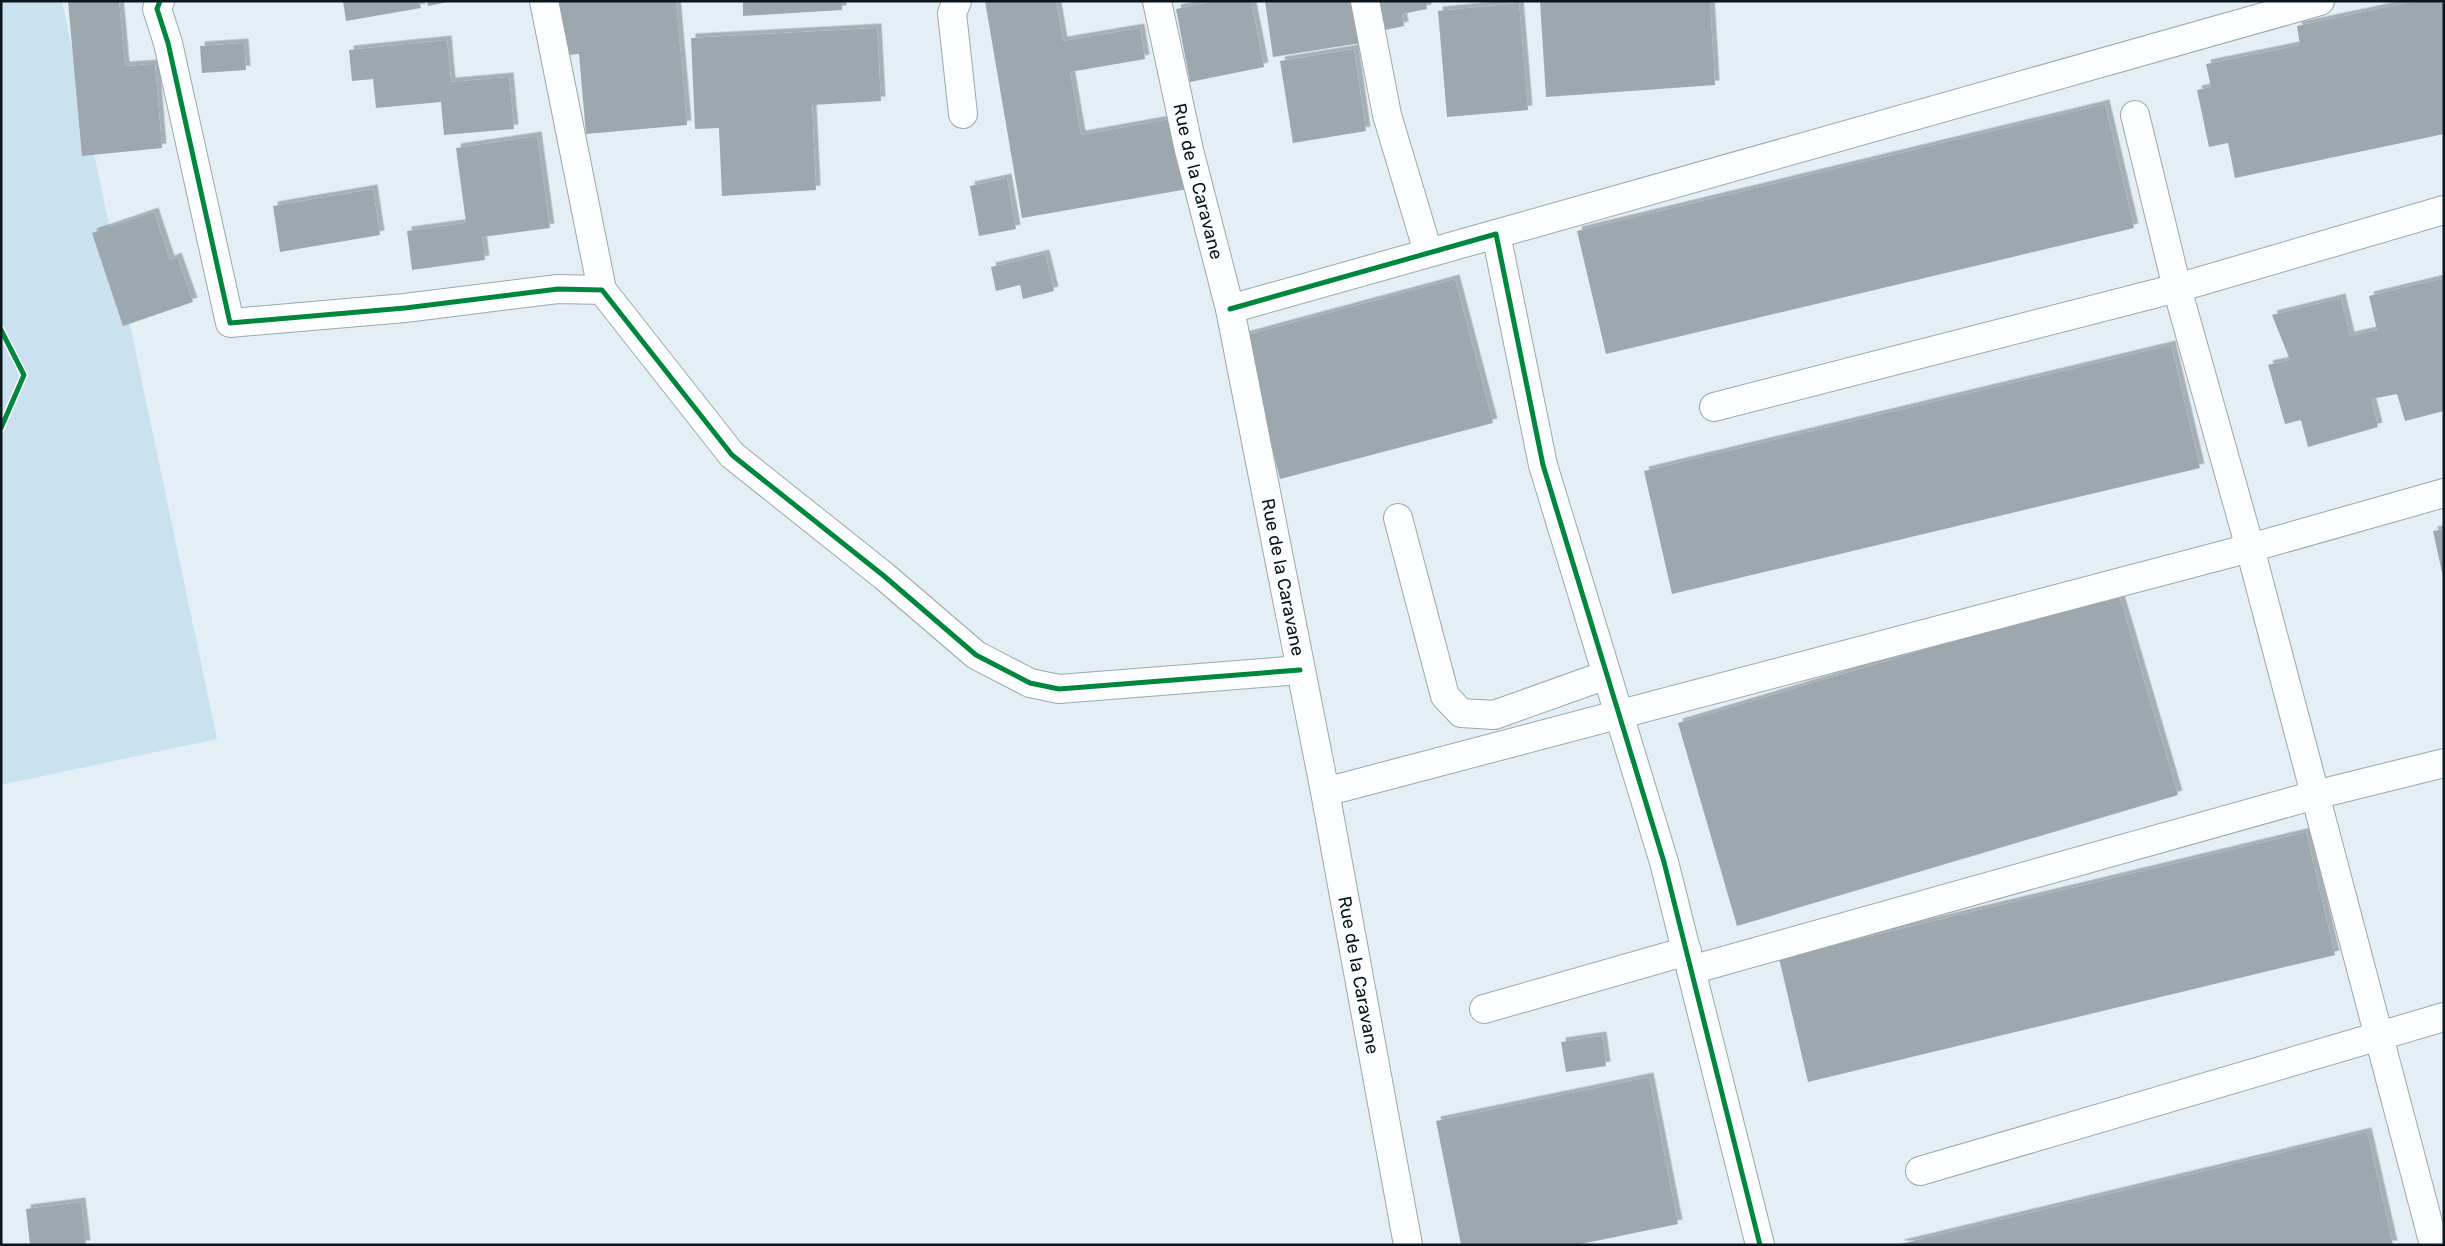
<svg xmlns="http://www.w3.org/2000/svg" width="2445" height="1246" font-family="Rubik,sans-serif">
  <style>
    .green { fill: #cae2f0 }
    .building { fill: #9ca8ae; filter: url(#shadow) }
    .lines { fill: none; stroke-linecap: round; stroke-linejoin: round }
    .minor-casing { stroke: #9ca8ae; stroke-width: 30 }
    .minor { stroke: #fbfdfe; stroke-width: 28 }
    .cycleway-casing { stroke: #fff; stroke-width: 8 }
    .cycleway { stroke: #00873e; stroke-width: 5 }
    .labels { text-anchor: middle; stroke-width: 4.5; stroke-linejoin: round; paint-order: stroke }
    .street-label { font-size: 18px; fill: #09161d; stroke: #fff }
  </style>
  <defs>
    <filter id="shadow"><feDropShadow dx="4.5" dy="-4.5" stdDeviation="0" flood-color="#0004"/></filter>
  </defs>
  <rect width="100%" height="100%" fill="#e4eff5"/>
  <polygon class="green" points="1,1 62,1 217,739 1,785"/>
  <g class="building">
    <polygon points="68,1 119,1 125,66 155,64 162,148 82,156"/>
    <polygon points="343,1 419,1 421,8 346,21"/>
    <polygon points="427,1 448,1 448,2 428,6"/>
    <polygon points="552,1 676,1 687,125 586,134 579,54 557,56"/>
    <polygon points="743,1 842,1 842,10 743,16"/>
    <polygon points="985,1 1056,1 1063,41 1140,28 1145,59 1070,72 1081,135 1176,118 1188,189 1022,218"/>
    <polygon points="1214,1 1251,1 1264,67 1190,82 1176,9"/>
    <polygon points="1265,1 1354,1 1361,43 1273,57"/>
    <polygon points="1375,1 1426,1 1427,9 1402,14 1404,26 1380,31"/>
    <polygon points="1540,1 1710,1 1715,85 1546,97"/>
    <polygon points="2416,1 2444,1 2444,134 2235,178 2228,143 2209,147 2197,90 2211,87 2206,64 2300,45 2297,26"/>
    <polygon points="1519,3 1528,110 1447,117 1438,11"/>
    <polygon points="877,28 881,101 812,105 816,190 722,196 719,128 695,129 691,38"/>
    <polygon points="447,40 451,82 509,77 514,129 444,135 441,102 376,108 373,79 352,81 349,50"/>
    <polygon points="244,43 246,70 202,73 200,46"/>
    <polygon points="1354,49 1366,131 1293,143 1280,61"/>
    <polygon points="2105,104 2134,228 1606,354 1577,231"/>
    <polygon points="537,136 550,228 482,237 485,260 412,270 407,231 466,223 456,148"/>
    <polygon points="1007,178 1016,229 979,236 970,186"/>
    <polygon points="373,189 380,235 280,252 273,206"/>
    <polygon points="154,212 170,260 177,257 193,302 123,326 92,233"/>
    <polygon points="1045,254 1054,291 1023,299 1020,285 996,291 991,267"/>
    <polygon points="2444,278 2444,411 2405,421 2397,394 2371,399 2378,427 2308,447 2301,420 2285,424 2268,365 2290,360 2272,315 2341,298 2350,336 2377,330 2369,296"/>
    <polygon points="1455,279 1493,423 1280,479 1243,336"/>
    <polygon points="2171,345 2200,468 1672,594 1644,471"/>
    <polygon points="2444,529 2444,577 2443,577 2433,531"/>
    <polygon points="2118,592 2178,795 1737,926 1678,723"/>
    <polygon points="2306,832 2335,955 1808,1082 1779,958"/>
    <polygon points="1602,1036 1606,1066 1566,1072 1561,1042"/>
    <polygon points="1649,1077 1678,1224 1576,1245 1461,1245 1436,1121"/>
    <polygon points="2367,1132 2393,1245 1900,1245 1900,1244"/>
    <polygon points="81,1202 86,1245 30,1245 26,1209"/>
  </g>
  <g class="lines">
    <g class="minor-casing">
      <g id="minor">
        <polyline points="160,1 157,9 168,43 230,323 405,308 558,289 602,290 732,455 884,576 976,655 1030,683 1059,689 1300,670"/>
        <polyline points="544,1 602,290"/>
        <polyline points="957,1 952,13 963,114"/>
        <path id="s1" d="M1157 1 1189 150 1230 309 1325 792 1408 1245"/>
        <polyline points="1365,1 1387,115 1428,252"/>
        <polyline points="2135,115 2177,288 2250,548 2434,1245"/>
        <polyline points="1496,234 2320,1"/>
        <polyline points="1230,309 1496,234 1543,465 1664,862 1760,1245"/>
        <polyline points="1714,407 2177,288 2444,210"/>
        <polyline points="1398,518 1445,696 1461,713 1494,715 1606,675"/>
        <polyline points="1325,792 2250,548 2444,493"/>
        <polyline points="1691,970 2315,795 2444,763"/>
        <polyline points="1484,1009 1687,951"/>
        <polyline points="1920,1171 2444,1017"/>
      </g>
    </g>
    <use href="#minor" class="minor"/>
    <g class="cycleway-casing">
      <g id="cycleway">
        <polyline points="160,1 157,9 168,43 230,323 405,308 558,289 602,290 732,455 884,576 976,655 1030,683 1059,689 1300,670"/>
        <polyline points="1230,309 1496,234 1543,465 1664,862 1760,1245"/>
        <polyline points="1,330 24,375 1,428"/>
      </g>
    </g>
    <use href="#cycleway" class="cycleway"/>
  </g>
  <g class="labels">
    <g class="street-label">
      <text dy="6" stroke="none"><textPath href="#s1" startOffset="185">Rue de la Caravane</textPath></text>
      <text dy="6" stroke="none"><textPath href="#s1" startOffset="590">Rue de la Caravane</textPath></text>
      <text dy="6" stroke="none"><textPath href="#s1" startOffset="995">Rue de la Caravane</textPath></text>
    </g>
  </g>
  <rect width="2445" height="1246" fill="none" stroke="#09161d" stroke-width="5"/>
</svg>
